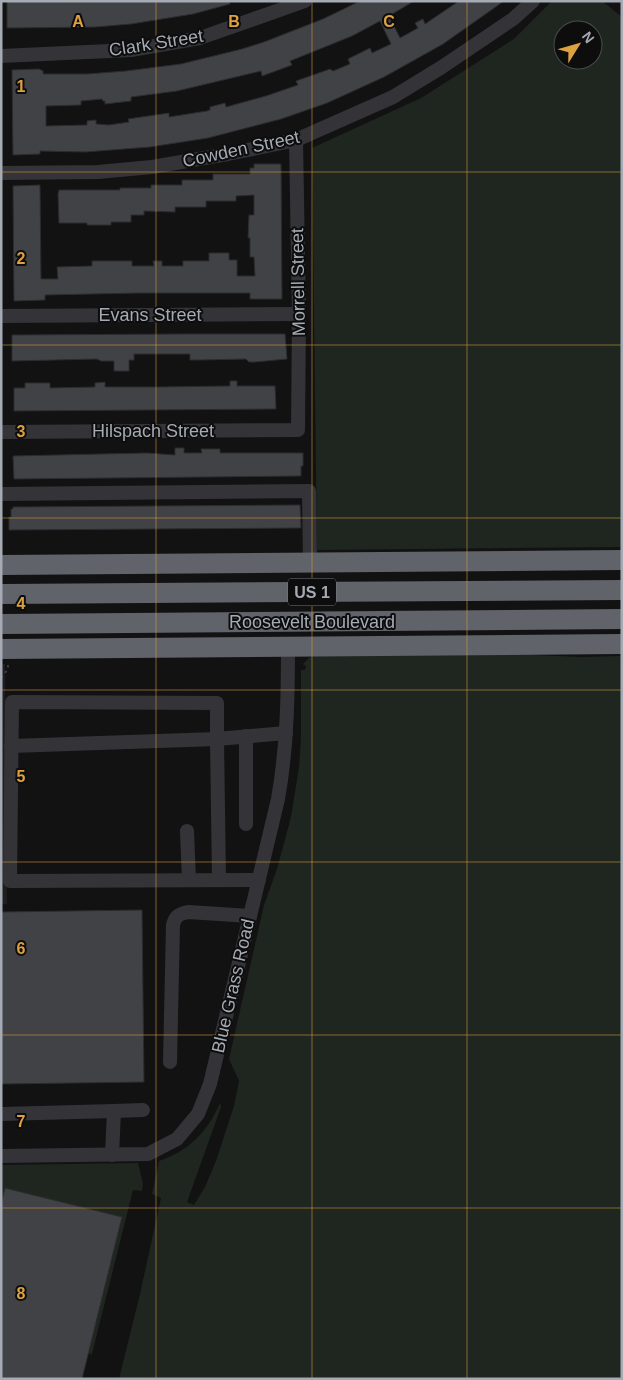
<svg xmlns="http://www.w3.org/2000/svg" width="623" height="1380" font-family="Arial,sans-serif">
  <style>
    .built { fill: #1e1e20 }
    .green { fill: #1f261f; fill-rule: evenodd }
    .building { fill: #414246; stroke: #2c2c2f; fill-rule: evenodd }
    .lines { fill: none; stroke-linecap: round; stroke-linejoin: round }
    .path { stroke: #3a3b3f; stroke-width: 2; stroke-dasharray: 2.5 4; stroke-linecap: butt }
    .minor { stroke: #343438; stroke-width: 14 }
    .highway { stroke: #606369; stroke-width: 20 }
    .grid { fill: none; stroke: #dea13f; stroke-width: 1; stroke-opacity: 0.55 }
    .labels { text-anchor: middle; stroke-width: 4; stroke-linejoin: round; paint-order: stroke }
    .shield { fill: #0d0d0e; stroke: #777b82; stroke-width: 1 }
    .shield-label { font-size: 16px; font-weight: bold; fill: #a5aab3 }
    .street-label { font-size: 18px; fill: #a5aab3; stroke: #0d0d0e }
    .grid-label { font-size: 16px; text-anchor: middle; font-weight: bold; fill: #dea13f; stroke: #0d0d0e; stroke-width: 4; stroke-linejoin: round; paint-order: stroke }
  </style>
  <rect width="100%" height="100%" fill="#121213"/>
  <polygon class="built" points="1,664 5,664 7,904 1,904"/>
  <g class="green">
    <path d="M552 1H602L622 17V547L317 550 312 148 421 98 514 39ZM563 30H593V60H563Z"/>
    <path d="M510 654 582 657 622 656V1379H119L140 1294 161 1198 152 1194 159 1161C189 1151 208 1131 220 1103L221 1107 187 1202 194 1205 205 1187 216 1161 234 1106 239 1081 229 1059 264 905 277 869 291 817 299 767 301 739V670H305L306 666 303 664 310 657 315 656Z"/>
    <polygon points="138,1163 143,1184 142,1191 133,1190 92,1354 88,1353 1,1200 1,1165"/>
  </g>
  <g class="building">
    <polygon points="7,1 229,1 230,4 193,14 131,24 95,27 7,28"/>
    <path d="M360 1H414L389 16 400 38 418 28 415 23 423 19 425 24 459 1H504L443 44 384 77 327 103 281 119 208 138 150 147 85 152 40 151V154L13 155 12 70 39 69 43 71V74H87L126 71 181 64 242 49 264 42 323 19ZM380 21 391 44 372 53 370 48 348 59 350 64 333 71 330 69 296 81 298 85 266 96 226 107 225 103 210 107V110L207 111 169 117V113L128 119 129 122 109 125 96 124V120L87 121V125L46 126V106L81 105V101L102 99 103 101H105V104L131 101V97L177 91 261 71 262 76 292 65 290 61 352 36Z"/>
    <polygon points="254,164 281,164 282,299 250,299 250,293 138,293 45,295 45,300 14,301 13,186 40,185 41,279 58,279 57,267 92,266 92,261 132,261 132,266 154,266 153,261 162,261 162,266 183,266 183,261 209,261 209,253 229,253 229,260 237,260 237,276 255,276 254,257 250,257 250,238 248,238 249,215 254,215 254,195 236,196 236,201 206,201 206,207 175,207 175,212 144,211 144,215 131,215 131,222 111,222 111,225 87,225 87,223 59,223 58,194 59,190 120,190 120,188 151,188 151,185 182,185 182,180 213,180 213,174 250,174 250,168 254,168"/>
    <polygon points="182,334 285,334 287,359 255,362 249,362 246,359 200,360 190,360 190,354 134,354 134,360 129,360 129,371 114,371 114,361 101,361 97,359 12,361 12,335"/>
    <polygon points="230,381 237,381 237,386 275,386 276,409 14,411 14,388 25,388 25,383 50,383 50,388 95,387 95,383 105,382 105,387 157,387 230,386"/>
    <polygon points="175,448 184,448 184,453 202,453 201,449 220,449 220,453 303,453 303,466 301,466 301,476 14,479 13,456 147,453 175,455"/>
    <polygon points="300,505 301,528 9,530 9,517 11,517 11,509 13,509 13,507"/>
    <polygon points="142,910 144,1082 1,1084 1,912"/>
    <polygon points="5,1188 122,1217 82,1379 1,1379 1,1204"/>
  </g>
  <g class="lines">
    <polyline class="path" points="1,678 8,669 8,663"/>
    <g class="minor">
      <polyline points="1,56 131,50 200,38 305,1"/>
      <polyline points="1,173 98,172 152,167 228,154 296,140 393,97 442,67 513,19 533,1"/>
      <polyline points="1,316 299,314"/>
      <polyline points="1,432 298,430 299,314 296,140"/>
      <polyline points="1,494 309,491 310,563"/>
      <polyline points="246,736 246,824"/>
      <polyline points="11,746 217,739 219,880"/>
      <polyline points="187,831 189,880"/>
      <polyline points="259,880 10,881 12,702 217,703 217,739 286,733"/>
      <path d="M170 1062 173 925C175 916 179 914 188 912L250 916"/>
      <polyline points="114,1111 143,1110"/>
      <polyline points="1,1114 114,1111 112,1155"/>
      <path d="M1 1156 148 1154 177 1139 198 1114 210 1084 278 799C287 748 288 698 288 647"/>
    </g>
    <g class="highway">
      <polyline points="1,565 622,560"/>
      <polyline points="1,594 622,590"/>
      <polyline points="1,624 622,619"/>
      <polyline points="1,649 622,644"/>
    </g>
  </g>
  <path class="grid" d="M156 1V1379M312 1V1379M467 1V1379M1 172H622M1 345H622M1 518H622M1 690H622M1 862H622M1 1035H622M1 1208H622"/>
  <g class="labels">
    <rect class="shield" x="288" y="578.5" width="48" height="27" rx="4"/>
    <g class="shield-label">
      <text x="312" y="598">US 1</text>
    </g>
    <g class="street-label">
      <text transform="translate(156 43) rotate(-9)" y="6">Clark Street</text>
      <text transform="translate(241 149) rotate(-12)" y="6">Cowden Street</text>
      <text transform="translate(298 282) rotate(-91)" y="6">Morrell Street</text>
      <text x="150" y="321">Evans Street</text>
      <text x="153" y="437">Hilspach Street</text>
      <text x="312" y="628">Roosevelt Boulevard</text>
      <text transform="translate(233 986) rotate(-77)" y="6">Blue Grass Road</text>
    </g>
  </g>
  <g class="grid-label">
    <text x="78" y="27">A</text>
    <text x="234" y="27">B</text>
    <text x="389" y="27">C</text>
    <text x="21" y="92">1</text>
    <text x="21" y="264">2</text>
    <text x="21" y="437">3</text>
    <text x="21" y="609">4</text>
    <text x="21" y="782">5</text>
    <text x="21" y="954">6</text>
    <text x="21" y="1127">7</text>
    <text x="21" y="1299">8</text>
  </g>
  <rect width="623" height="1380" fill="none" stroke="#a5aab3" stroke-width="5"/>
  <g transform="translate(578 45) rotate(53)"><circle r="24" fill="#0d0d0e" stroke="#4a4c50"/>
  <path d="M0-4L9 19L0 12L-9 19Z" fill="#dea13f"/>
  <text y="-8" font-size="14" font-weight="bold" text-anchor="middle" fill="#a5aab3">N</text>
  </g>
</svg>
